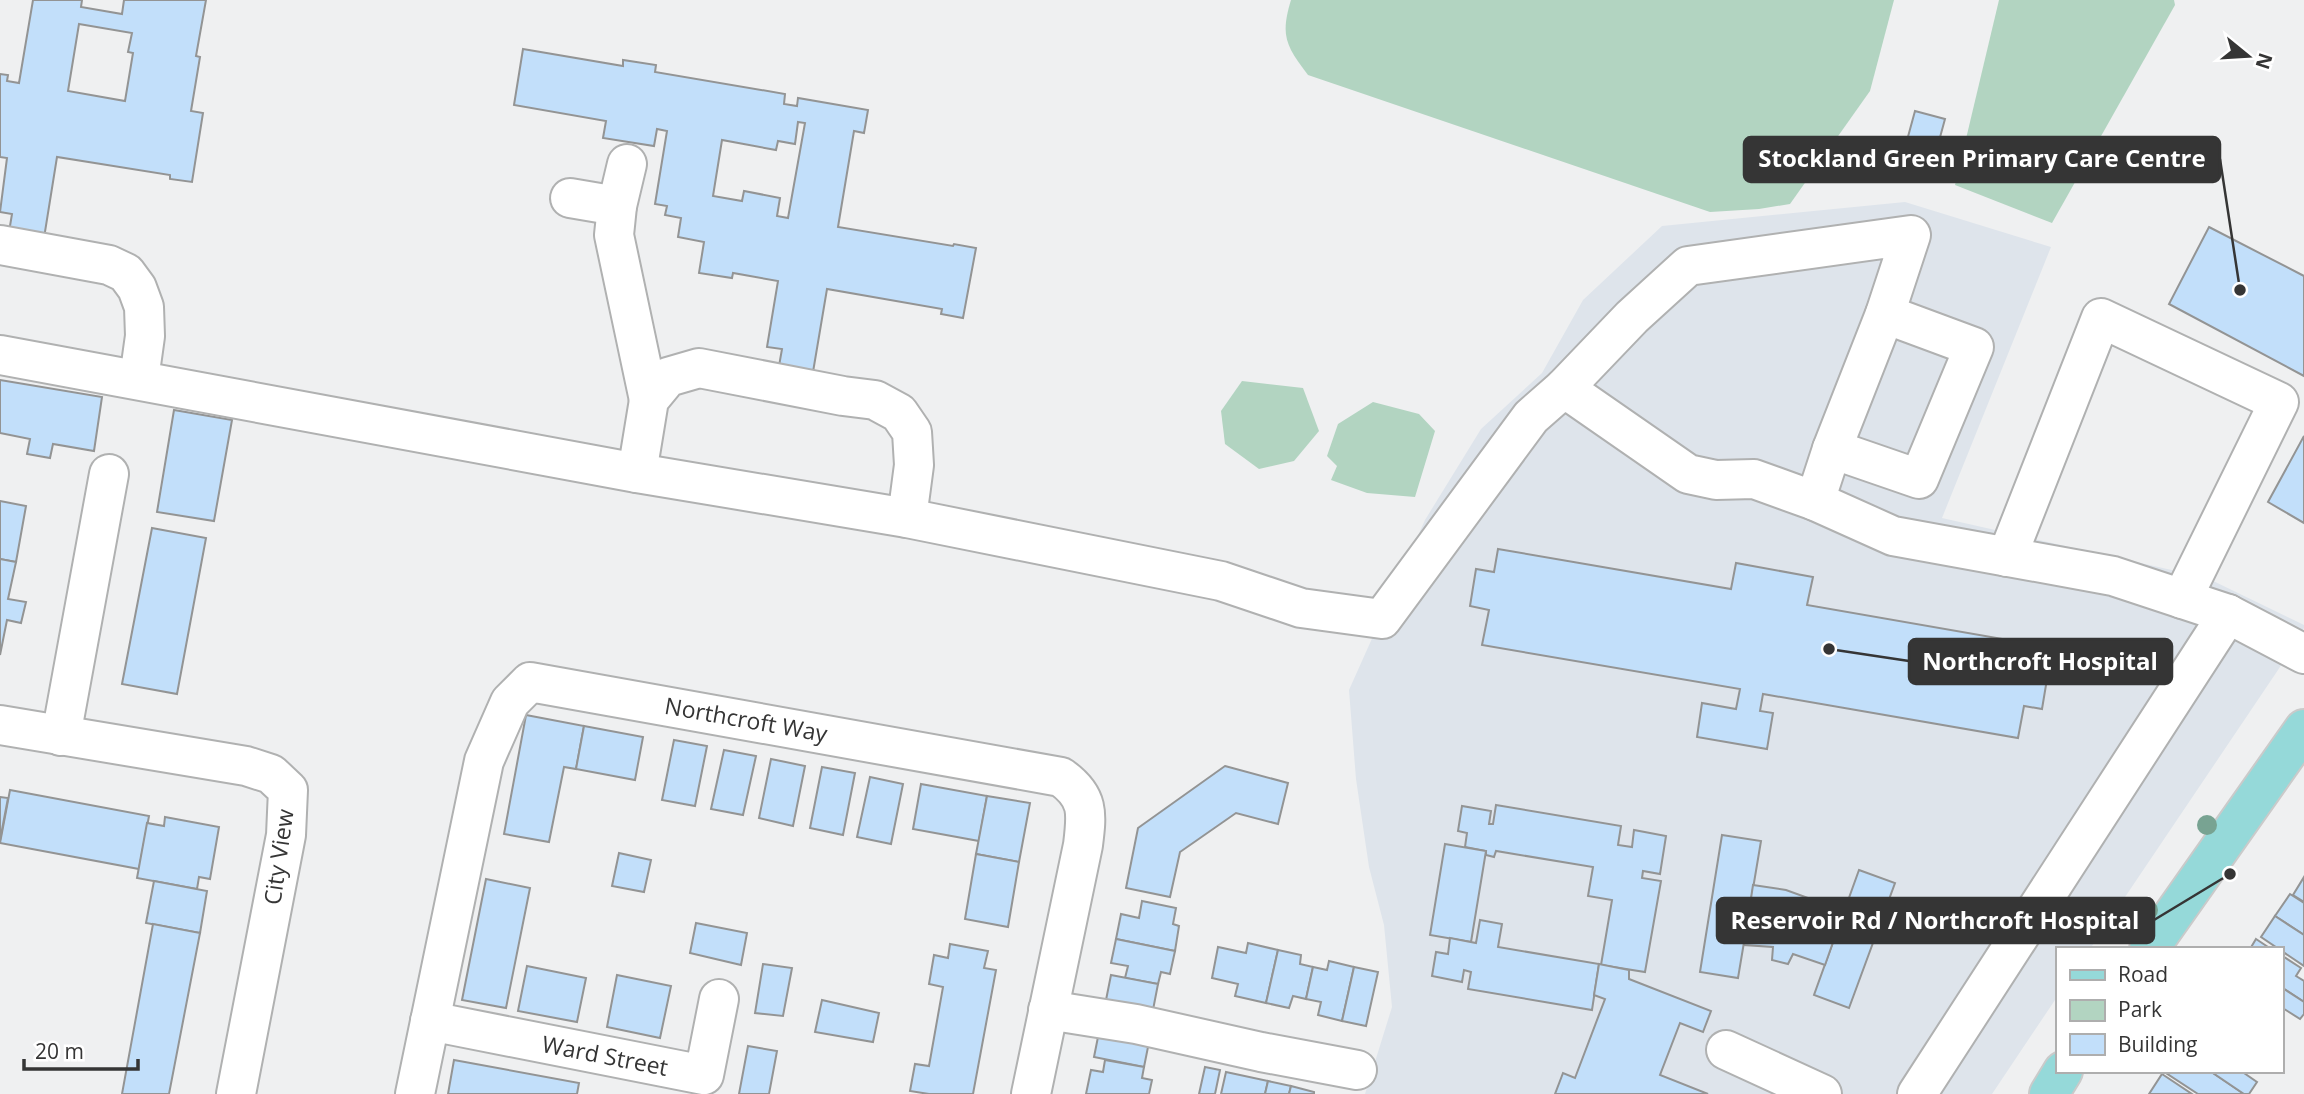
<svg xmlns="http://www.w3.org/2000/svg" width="2304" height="1094" font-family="'Open Sans',sans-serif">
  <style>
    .built { fill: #dee4eb }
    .green { fill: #b2d4c1 }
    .building { fill: #c2dffa; stroke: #939494; stroke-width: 2; fill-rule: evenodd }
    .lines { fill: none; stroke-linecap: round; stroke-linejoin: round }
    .minor-casing { stroke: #b0b1b1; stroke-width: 42 }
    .major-casing { stroke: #cacaca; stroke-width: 42 }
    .minor { stroke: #fff; stroke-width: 38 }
    .major { stroke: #95d9d9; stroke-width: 38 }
    .tree { fill: #78a392 }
    .labels { text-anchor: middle; stroke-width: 6; stroke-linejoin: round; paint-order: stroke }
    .street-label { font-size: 23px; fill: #353535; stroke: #fff }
    .leader { fill: none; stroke: #353535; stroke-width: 2.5 }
    .callout-dot { fill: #353535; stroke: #fff; stroke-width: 2.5 }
    .callout { fill: #353535; stroke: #353535; stroke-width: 2.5 }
    .callout-label { font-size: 24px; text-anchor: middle; font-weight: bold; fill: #fff }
  </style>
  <rect width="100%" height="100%" fill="#eff0f1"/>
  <polygon class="built" points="1905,202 2051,247 1942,518 2207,578 2304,625 2304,628 2278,670 2090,949 2057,949 2057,997 1992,1094 1365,1094 1392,1007 1384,925 1369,867 1356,779 1349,690 1425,520 1481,429 1542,373 1583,300 1662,226"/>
  <g class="green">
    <path d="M1291 0H1894L1870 91 1790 204 1759 209 1710 212 1308 75C1286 46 1280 36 1291 0Z"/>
    <polygon points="1999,0 2174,0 2175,5 2052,223 1955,185"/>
    <polygon points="1242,381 1303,388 1319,431 1294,461 1259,469 1225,444 1221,411"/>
    <polygon points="1373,402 1419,414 1435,431 1415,497 1367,493 1331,480 1337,466 1327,456 1338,424"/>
  </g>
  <g class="building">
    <path d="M33 0H82L81 7 122 14 124 0H206L196 56 200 57 191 111 203 113 192 182 170 179V175L57 157 44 238 9 232 12 214 0 212 7 158 0 157V74L8 75 7 81 19 83ZM79 24 132 33 128 52 133 53 125 101 68 91Z"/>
    <path d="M523 49 623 66V60L656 65 655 72 785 94 784 104 797 106 798 98 868 110 864 133 854 131 838 227 953 246 954 244 976 248 963 318 941 314 942 309 827 289 813 372 779 366 782 349 767 347 778 281 733 273 732 278 699 273 704 242 678 237 681 218 665 215 667 206 655 204 667 131 657 129 654 146 603 138 606 121 514 105ZM798 122 805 123 788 218 777 216 780 198 744 191 742 201 713 196 722 140 776 150 778 141 795 144Z"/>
    <polygon points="1915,111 1945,119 1930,174 1900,166"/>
    <polygon points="2209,227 2304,276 2304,376 2169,304"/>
    <polygon points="0,380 102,397 94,451 53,444 50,458 27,454 30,439 0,433"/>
    <polygon points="174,410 232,420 214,521 157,512"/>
    <polygon points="2304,436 2304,523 2268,502"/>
    <polygon points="0,501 26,506 16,562 0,559"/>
    <polygon points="152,528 206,538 177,694 122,684"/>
    <polygon points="1498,549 1731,589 1736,563 1813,577 1807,605 2037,645 2034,665 2049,667 2042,709 2024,706 2018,738 1763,694 1760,711 1773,713 1767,749 1697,737 1702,703 1736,709 1740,689 1482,645 1489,610 1470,606 1476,569 1494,572"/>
    <polygon points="0,559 16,562 8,599 26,602 21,623 7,620 0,655"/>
    <polygon points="526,715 584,726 576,769 564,767 549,842 504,834"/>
    <polygon points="584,726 643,737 635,780 576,769"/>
    <polygon points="674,740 707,746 695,806 662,800"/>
    <polygon points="724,750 756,756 743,815 711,809"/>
    <polygon points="771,759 805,766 793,826 759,818"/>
    <polygon points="1225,766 1288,783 1278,824 1236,813 1180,852 1170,897 1126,888 1138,828"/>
    <polygon points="822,767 855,773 843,835 810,828"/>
    <polygon points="870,777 903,784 891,844 857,837"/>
    <polygon points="921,784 987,796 979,841 913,829"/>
    <polygon points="10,790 149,816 139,869 0,843"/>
    <polygon points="987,796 1030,803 1019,862 976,854"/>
    <polygon points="0,797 8,798 0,840"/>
    <polygon points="1496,805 1621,826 1618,845 1632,847 1634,830 1666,836 1660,874 1643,871 1642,878 1661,881 1645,972 1601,965 1612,900 1588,896 1593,867 1496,851 1494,857 1486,855 1486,851 1465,847 1467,833 1458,831 1462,806 1491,811 1489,824 1493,824"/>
    <polygon points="165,817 219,827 210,879 199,877 197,889 137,878 147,823 164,826"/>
    <polygon points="1722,835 1761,841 1738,978 1700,972"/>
    <polygon points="1445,844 1486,851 1471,942 1430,935"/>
    <polygon points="619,853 651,860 644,892 612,886"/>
    <polygon points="976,854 1019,862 1008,927 965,919"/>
    <polygon points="1859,870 1895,883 1849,1008 1814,995"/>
    <polygon points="2304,877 2304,902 2293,895"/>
    <polygon points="486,879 530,888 506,1008 462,1000"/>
    <polygon points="154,881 207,891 200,933 146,923"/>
    <polygon points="1753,885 1786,890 1844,911 1825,965 1793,954 1788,964 1772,960 1773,947 1744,945"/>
    <polygon points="2290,894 2304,903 2304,935 2275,916"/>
    <polygon points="1142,901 1176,908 1173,924 1179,926 1175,951 1116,939 1121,914 1139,918"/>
    <polygon points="2275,916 2304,935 2304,966 2261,937"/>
    <polygon points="1480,920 1502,924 1498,947 1599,964 1592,1010 1468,989 1471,972 1464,970 1462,982 1432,976 1436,952 1448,954 1450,938 1476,943"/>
    <polygon points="696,923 747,933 741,965 690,953"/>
    <polygon points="153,924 200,933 169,1094 122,1094"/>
    <polygon points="1116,939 1175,951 1170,974 1161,972 1158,984 1125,978 1128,966 1111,963"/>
    <polygon points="2256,939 2271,949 2250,949"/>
    <polygon points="1248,943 1278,950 1266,1003 1235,996 1238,984 1212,978 1218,947 1246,953"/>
    <polygon points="950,944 988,951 984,968 996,970 973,1094 929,1094 910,1091 915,1064 929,1066 943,987 929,984 934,955 948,958"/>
    <polygon points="1278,950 1301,955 1300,964 1313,967 1306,999 1293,996 1289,1008 1266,1003"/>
    <polygon points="2281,955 2301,968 2296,976 2304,981 2304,1002 2281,987"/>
    <polygon points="1329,961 1354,967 1342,1021 1318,1015 1321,1002 1306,999 1313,967 1327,970"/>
    <polygon points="763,964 792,968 783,1016 755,1013"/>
    <polygon points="1599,964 1629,970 1629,979 1711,1011 1703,1032 1680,1023 1660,1075 1708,1094 1555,1094 1563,1073 1575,1078 1605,999 1594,995"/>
    <polygon points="527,966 586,978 577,1022 518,1011"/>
    <polygon points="1354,967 1378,972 1366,1026 1342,1021"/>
    <polygon points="617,975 671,986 660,1038 607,1027"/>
    <polygon points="1111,975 1158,984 1152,1015 1105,1005"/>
    <polygon points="2281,987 2304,1002 2304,1014 2300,1019 2281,1007"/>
    <polygon points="822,1000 879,1013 873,1042 815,1032"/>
    <polygon points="1100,1027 1150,1037 1144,1067 1094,1057"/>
    <polygon points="748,1046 777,1051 769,1094 739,1094"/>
    <polygon points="454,1060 579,1083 577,1094 448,1094"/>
    <polygon points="1105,1060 1144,1067 1142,1078 1152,1080 1149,1094 1086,1094 1091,1070 1103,1072"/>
    <polygon points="1205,1067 1220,1070 1215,1094 1199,1094"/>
    <polygon points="2168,1071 2210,1071 2244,1094 2198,1094 2166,1073"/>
    <polygon points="2210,1071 2241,1071 2257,1082 2249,1094 2244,1094"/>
    <polygon points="1226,1072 1268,1081 1265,1094 1221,1094"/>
    <polygon points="2162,1074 2192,1094 2149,1094"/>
    <polygon points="1268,1081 1291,1086 1289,1094 1265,1094"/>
    <polygon points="1291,1086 1314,1092 1314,1094 1289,1094"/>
  </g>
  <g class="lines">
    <g class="minor-casing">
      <g id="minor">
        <polyline points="627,164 617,206 614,235 649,400"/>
        <polyline points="570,198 617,206"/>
        <polyline points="0,245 109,265 126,273 137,288 144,307 145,336 139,379"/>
        <polyline points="0,355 637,473 907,518 1221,581 1301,608 1382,619 1531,417 1564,388 1688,474 1716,480 1754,479 1815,501 1893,536 2113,576 2228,614 2304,654"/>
        <polyline points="1564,388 1632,317 1688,266 1911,235 1885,314 1832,449 1815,501"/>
        <polyline points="1832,449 1919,479 1974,347 1885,314"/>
        <polyline points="637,473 649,400 668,377 699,368 843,396 875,400 899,413 912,432 914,465 907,518"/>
        <polyline points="2007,557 2101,318 2279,402 2182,599"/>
        <polyline points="0,725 246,766 271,774 288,790 286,835 236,1094"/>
        <polyline points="61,736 109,474"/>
        <polyline points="1048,1010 1136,1024 1261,1052 1357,1070"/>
        <polyline points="430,1021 704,1075 719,999"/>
        <polyline points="1726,1050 1822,1094"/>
        <path d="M415 1094 484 761 510 702 530 682 1061 777C1089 797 1087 813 1083 845L1031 1094"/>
        <polyline points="1917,1094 2228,614"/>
      </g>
    </g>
    <g class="major-casing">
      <g id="major">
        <polyline points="2149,949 2304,729"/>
        <polyline points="2049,1094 2063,1071"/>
      </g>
    </g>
    <use href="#minor" class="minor"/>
    <use href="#major" class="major"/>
  </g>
  <g class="tree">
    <circle cx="2207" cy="825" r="10"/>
    <circle cx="2148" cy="910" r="10"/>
  </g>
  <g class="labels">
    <g class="street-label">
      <text transform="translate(746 720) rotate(10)" y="8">Northcroft Way</text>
      <text transform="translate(279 857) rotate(-82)" y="8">City View</text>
      <text transform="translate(605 1056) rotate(11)" y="8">Ward Street</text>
    </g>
  </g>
  <path class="leader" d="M2240 290L2220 159M1829 649L1909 661M2230 874L2154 920"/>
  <g class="callout-dot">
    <circle cx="2240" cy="290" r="7"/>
    <circle cx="1829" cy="649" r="7"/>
    <circle cx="2230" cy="874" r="7"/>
  </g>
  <g class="callout">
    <rect x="1744" y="137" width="476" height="45" rx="7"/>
    <rect x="1909" y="639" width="263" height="45" rx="7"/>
    <rect x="1717" y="898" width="437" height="45" rx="7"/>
  </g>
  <g class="callout-label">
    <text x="1982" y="167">Stockland Green Primary Care Centre</text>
    <text x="2040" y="670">Northcroft Hospital</text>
    <text x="1935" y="929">Reservoir Rd / Northcroft Hospital</text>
  </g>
  <rect x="2056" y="947" width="228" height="126" fill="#ffffff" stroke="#aeaeae" stroke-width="2"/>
  <rect x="2070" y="970" width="35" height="10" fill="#95d9d9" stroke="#aeaeae" stroke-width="2"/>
  <text x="2118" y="982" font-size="21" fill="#353535">Road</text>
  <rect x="2070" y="1000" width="35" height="21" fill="#b2d4c1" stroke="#aeaeae" stroke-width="2"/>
  <text x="2118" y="1017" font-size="21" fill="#353535">Park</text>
  <rect x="2070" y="1034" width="35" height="21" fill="#c2dffa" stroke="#aeaeae" stroke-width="2"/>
  <text x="2118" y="1052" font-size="21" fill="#353535">Building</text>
  <g transform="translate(2248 56) rotate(108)" stroke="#ffffff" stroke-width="5" paint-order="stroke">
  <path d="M0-5L12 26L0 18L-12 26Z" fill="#353535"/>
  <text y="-10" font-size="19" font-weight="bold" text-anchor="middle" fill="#353535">N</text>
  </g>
  <path d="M24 1059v10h114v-10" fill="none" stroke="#353535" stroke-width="3.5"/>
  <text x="35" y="1059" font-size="21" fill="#353535" stroke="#ffffff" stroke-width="5" paint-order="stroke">20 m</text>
</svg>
